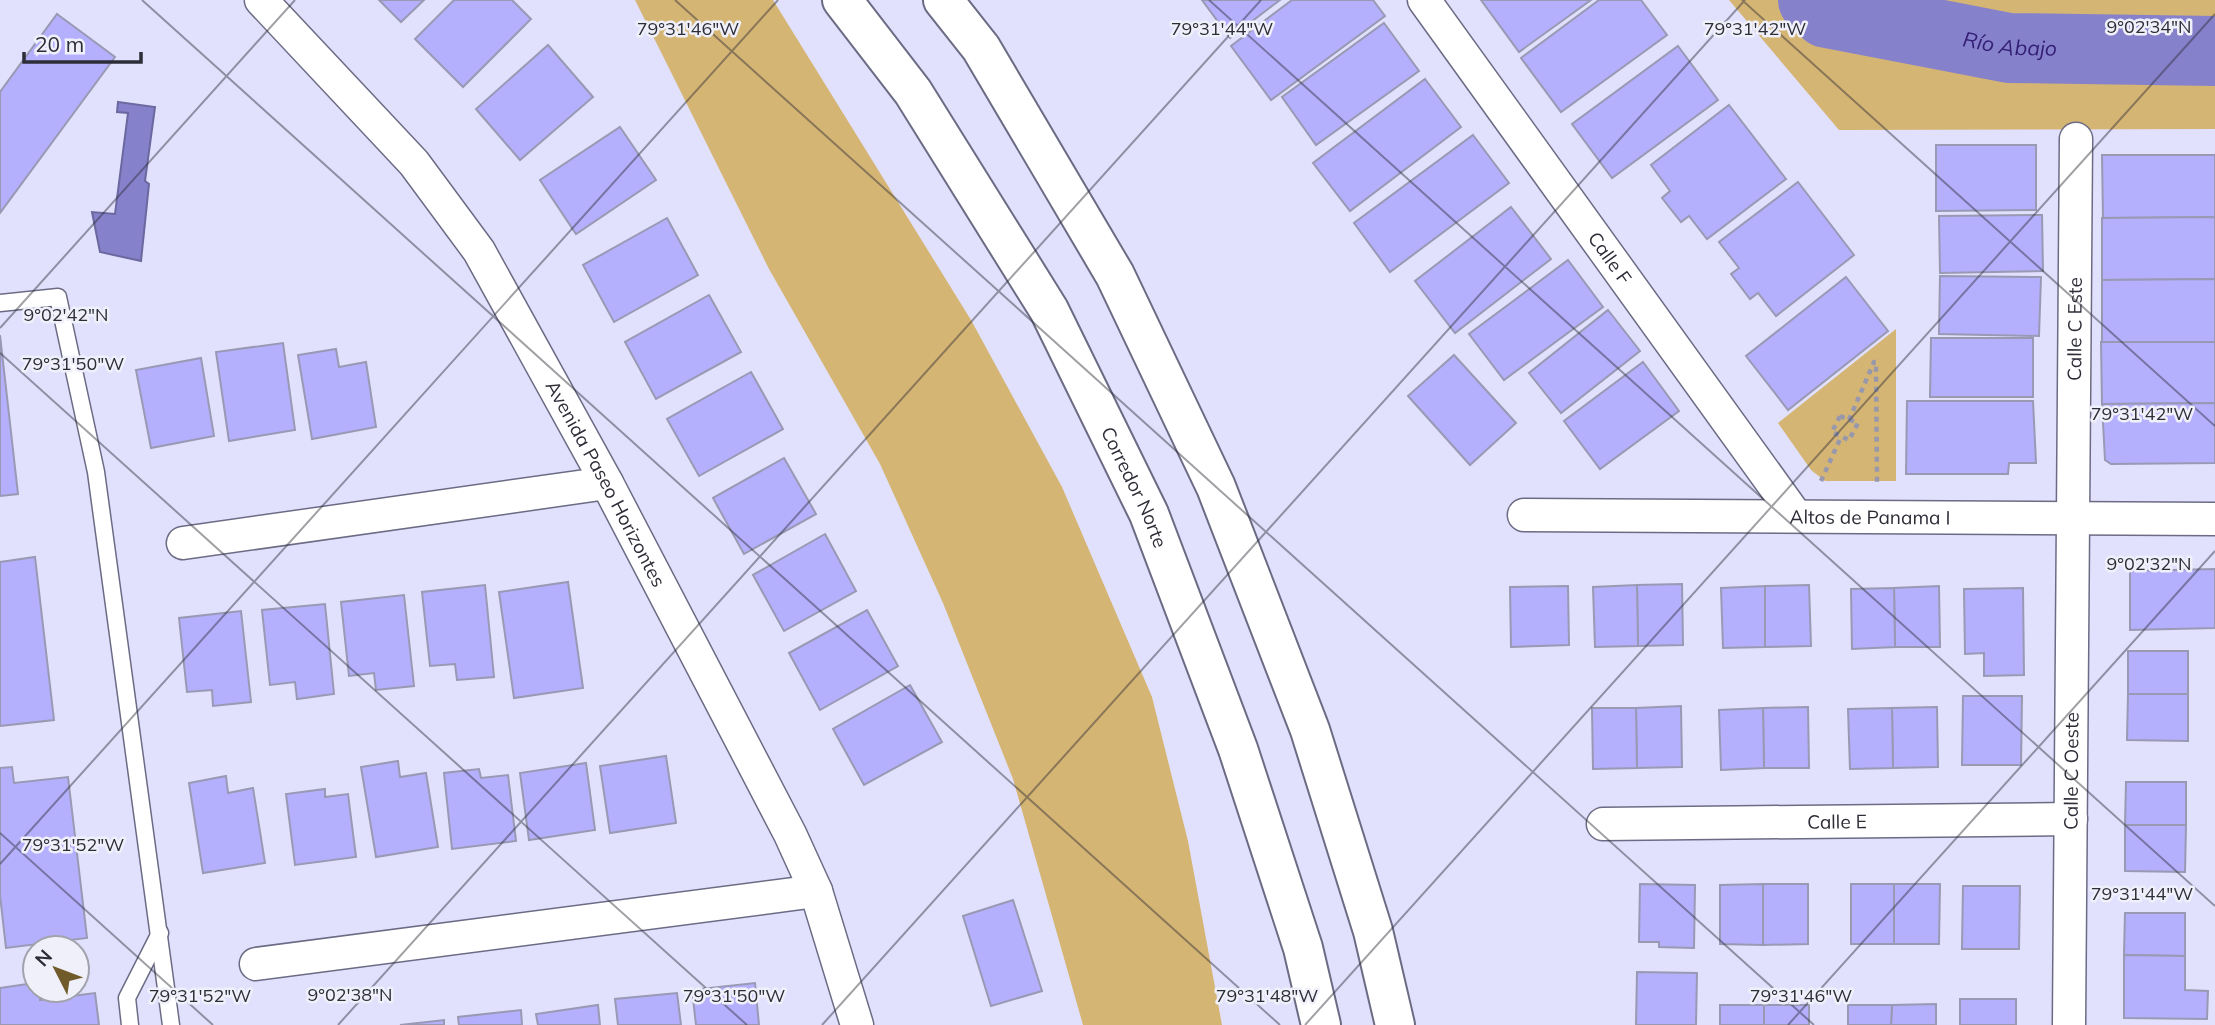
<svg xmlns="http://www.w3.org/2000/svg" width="2215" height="1025" font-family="Mulish,sans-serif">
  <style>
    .green { fill: #d5b574 }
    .water { fill: #8681cb; stroke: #6b689f; stroke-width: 2 }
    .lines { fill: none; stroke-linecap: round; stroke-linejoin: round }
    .river { stroke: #8681cb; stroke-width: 70 }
    .building { fill: #b4b0fd; stroke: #9999b4; stroke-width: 2 }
    .service-casing { stroke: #6c6b84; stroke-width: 19 }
    .minor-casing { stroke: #6c6b84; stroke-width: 35 }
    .motorway-casing { stroke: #6c6b84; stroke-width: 42 }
    .path { stroke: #9898ad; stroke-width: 4.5; stroke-dasharray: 5 5; stroke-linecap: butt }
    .service { stroke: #fff; stroke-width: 16 }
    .minor { stroke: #fff; stroke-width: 32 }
    .motorway { stroke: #fff; stroke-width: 38 }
    .ticks { fill: none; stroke: #2d2d38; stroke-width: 2; stroke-opacity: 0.45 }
    .labels { text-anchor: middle; stroke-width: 5; stroke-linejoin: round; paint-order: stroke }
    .street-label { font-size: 19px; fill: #2d2d38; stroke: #f0f0fb }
    .water-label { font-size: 21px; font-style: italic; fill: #321f75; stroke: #f0f0fb }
    .ticks-label { font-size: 18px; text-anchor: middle; fill: #2d2d38; stroke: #f0f0fb; stroke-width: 5; stroke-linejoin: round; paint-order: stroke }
  </style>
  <rect width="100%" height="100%" fill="#e1e1fe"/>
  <g class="green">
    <polygon points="635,0 773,0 971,320 1062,487 1152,697 1188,841 1222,1025 1083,1025 1013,779 943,603 880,464 769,269"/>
    <polygon points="1729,0 2215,0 2215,129 1839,130"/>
    <polygon points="1896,329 1896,481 1825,481 1811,470 1778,423"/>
  </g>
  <polygon class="water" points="118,102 155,107 145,181 149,184 141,261 100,252 92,212 115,214 128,113 117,112"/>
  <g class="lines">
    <path class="river" id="s1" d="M1813 0 1827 13 2009 48 2215 51"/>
  </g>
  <g class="building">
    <polygon points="379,0 424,0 401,22"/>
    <polygon points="454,0 512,0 531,19 463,87 415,39"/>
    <polygon points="1202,0 1280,0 1230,38"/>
    <polygon points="1292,0 1373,0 1385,16 1271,100 1231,46"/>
    <polygon points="1481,0 1591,0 1519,52"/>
    <polygon points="1599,0 1641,0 1667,35 1561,112 1521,58"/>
    <polygon points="57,14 115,57 0,213 0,92"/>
    <polygon points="1384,23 1419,71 1316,145 1282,97"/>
    <polygon points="548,45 593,97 520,160 476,109"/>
    <polygon points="1678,46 1718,100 1612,178 1572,124"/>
    <polygon points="1425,79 1461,127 1350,211 1313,163"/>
    <polygon points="1729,105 1786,179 1707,239 1689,216 1681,222 1662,198 1670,191 1651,165"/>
    <polygon points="620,127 656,180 576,234 540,180"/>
    <polygon points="1473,135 1509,183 1390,272 1354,223"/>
    <polygon points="1936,145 2036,145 2036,210 1936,211"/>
    <polygon points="2102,155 2215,155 2215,217 2103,218"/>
    <polygon points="1798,182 1854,255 1776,316 1758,293 1750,299 1731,274 1739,268 1719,242"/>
    <polygon points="1511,207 1551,259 1455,333 1415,281"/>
    <polygon points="2042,215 2043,271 1940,273 1939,216"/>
    <polygon points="2215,217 2215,279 2102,280 2102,218"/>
    <polygon points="667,218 698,275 614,322 583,265"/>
    <polygon points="1568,260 1603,307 1504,380 1469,334"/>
    <polygon points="1940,276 2041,277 2039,336 1939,334"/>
    <polygon points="1846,277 1888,331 1788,410 1746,356"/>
    <polygon points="2215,279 2215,342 2102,342 2102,280"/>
    <polygon points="709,295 741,352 656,399 625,342"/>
    <polygon points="1608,310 1640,351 1561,413 1529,373"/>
    <polygon points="0,335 18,494 0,496"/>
    <polygon points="1931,338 2033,338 2033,397 1930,397"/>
    <polygon points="2101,342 2215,342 2215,403 2102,404"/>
    <polygon points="283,343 295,430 229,441 216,352"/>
    <polygon points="336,349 339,367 366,362 376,427 312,439 298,355"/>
    <polygon points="1454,355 1516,423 1470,465 1408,396"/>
    <polygon points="201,358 214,436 151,448 136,370"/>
    <polygon points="1643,362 1679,411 1600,469 1564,421"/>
    <polygon points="751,372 783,429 699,476 667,419"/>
    <polygon points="1907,401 2033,401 2036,463 2009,463 2008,474 1906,474"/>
    <polygon points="2215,403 2215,463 2111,464 2105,460 2102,404"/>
    <polygon points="784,458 816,514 744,554 713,498"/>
    <polygon points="825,534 856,591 784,631 753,575"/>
    <polygon points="35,557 54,720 0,726 0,562"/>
    <polygon points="2215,569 2215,628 2130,630 2130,571"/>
    <polygon points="568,582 583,688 514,698 499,592"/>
    <polygon points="1682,584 1683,645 1638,646 1637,585"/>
    <polygon points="485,585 494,677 457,680 455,664 430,666 422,592"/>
    <polygon points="1637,585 1638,646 1595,647 1593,587"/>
    <polygon points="1809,585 1811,646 1765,647 1765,586"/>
    <polygon points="1568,586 1569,645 1511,647 1510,587"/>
    <polygon points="1765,586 1765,647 1723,648 1721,588"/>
    <polygon points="1939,586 1940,647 1895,647 1894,588"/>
    <polygon points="1894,588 1895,647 1852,649 1851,589"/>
    <polygon points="2023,588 2024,675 1984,676 1984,653 1965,654 1964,589"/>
    <polygon points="404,595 414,686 376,690 374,673 349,676 341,602"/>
    <polygon points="325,604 334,694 297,699 295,682 270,685 262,610"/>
    <polygon points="867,610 898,666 820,710 789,653"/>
    <polygon points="241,611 251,702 213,706 212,690 187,692 179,618"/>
    <rect x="2128" y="651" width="60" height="43"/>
    <polygon points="910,685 942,742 864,785 833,729"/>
    <polygon points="2128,694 2188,694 2188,741 2127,740"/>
    <polygon points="1963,696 2022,696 2021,765 1962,765"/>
    <polygon points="1681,706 1682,767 1637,768 1636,708"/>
    <polygon points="1808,707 1809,768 1764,768 1763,708"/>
    <polygon points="1937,707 1938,767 1893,768 1892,708"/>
    <polygon points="1592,708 1636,708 1637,768 1593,769"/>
    <polygon points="1763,708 1764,768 1721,770 1719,710"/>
    <polygon points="1892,708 1893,768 1850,769 1848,709"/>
    <polygon points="666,756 676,823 610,833 600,766"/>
    <polygon points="398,761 400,777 426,773 438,847 376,857 361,767"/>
    <polygon points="586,763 595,830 529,840 520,773"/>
    <polygon points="12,767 14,783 68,777 87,938 6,948 0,895 0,768"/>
    <polygon points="479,769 481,778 508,775 516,841 452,849 444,773"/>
    <polygon points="226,776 228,793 253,788 265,863 203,873 189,783"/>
    <polygon points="2126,782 2186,782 2186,825 2125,825"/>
    <polygon points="325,789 325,797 348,794 356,857 295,865 286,794"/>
    <polygon points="2125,825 2186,825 2185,872 2125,871"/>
    <polygon points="1640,884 1695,885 1694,948 1659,947 1659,942 1639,942"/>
    <polygon points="1763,884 1808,884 1808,944 1763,945"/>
    <polygon points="1763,884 1763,945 1720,944 1720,885"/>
    <rect x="1851" y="884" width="43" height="60"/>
    <polygon points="1894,884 1940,884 1939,944 1894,944"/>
    <polygon points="1963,886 2020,886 2019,949 1962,949"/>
    <polygon points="1013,900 1042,991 991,1006 963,916"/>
    <polygon points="2125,913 2185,913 2185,956 2124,955"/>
    <polygon points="2124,955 2185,956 2185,990 2208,991 2207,1019 2124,1018"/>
    <polygon points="1637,972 1697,973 1696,1025 1636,1025"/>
    <polygon points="35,983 35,990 40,990 40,1000 95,993 99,1025 0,1025 0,988"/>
    <polygon points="755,983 759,1025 696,1025 692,990"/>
    <polygon points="677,993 681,1025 618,1025 615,999"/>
    <rect x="1960" y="999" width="56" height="26"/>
    <polygon points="1936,1004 1936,1025 1891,1025 1892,1005"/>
    <polygon points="598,1005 600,1025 538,1025 536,1014"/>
    <rect x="1720" y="1005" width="44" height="20"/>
    <rect x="1764" y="1005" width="45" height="20"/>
    <polygon points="1848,1005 1892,1005 1891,1025 1848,1025"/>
    <polygon points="521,1010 522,1025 459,1025 458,1017"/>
    <polygon points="444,1020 444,1025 400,1025"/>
  </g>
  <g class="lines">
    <g class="service-casing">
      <g id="service">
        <polyline points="0,303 58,297 96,472 171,1025"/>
        <polyline points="130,1025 127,998 160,933"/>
      </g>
    </g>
    <g class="minor-casing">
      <g id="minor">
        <path id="s2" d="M261 0 414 163 479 251 607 483 790 834 816 891 857 1025"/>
        <path id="s3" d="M1424 0 1796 516"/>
        <path id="s4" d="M1524 515 2215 519"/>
        <polyline points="183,543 607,483"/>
        <path id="s5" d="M1603 824 2071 819"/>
        <polyline points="256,964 816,891"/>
        <path id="s6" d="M2069 1025 2076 139"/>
      </g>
    </g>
    <g class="motorway-casing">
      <g id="motorway">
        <path id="s7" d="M842 0 913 92 1049 310 1149 514 1238 749 1303 948 1321 1025"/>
        <polyline points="943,0 981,48 1115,275 1216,487 1310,730 1373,931 1395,1025"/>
      </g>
    </g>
    <g class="path">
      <polygon points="1840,416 1858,423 1849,440 1832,432"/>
      <polyline points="1849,420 1874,362 1876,362 1877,482"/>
      <polyline points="1821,481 1841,437"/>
    </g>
    <use href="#service" class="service"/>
    <use href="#minor" class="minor"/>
    <use href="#motorway" class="motorway"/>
  </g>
  <path class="ticks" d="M142 0 1280 1025M675 0 1814 1025M1209 0 2215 906M1742 0 2215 426M0 328 295 0M0 353 747 1025M0 833 213 1025M0 864 778 0M338 1025 1261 0M822 1025 1745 0M1305 1025 2215 14M1788 1025 2215 551"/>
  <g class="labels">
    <g class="street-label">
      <text dy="7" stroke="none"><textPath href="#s3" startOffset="318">Calle F</textPath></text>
      <text dy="7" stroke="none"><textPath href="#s6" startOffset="696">Calle C Este</textPath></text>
      <text dy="7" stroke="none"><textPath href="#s2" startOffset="598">Avenida Paseo Horizontes</textPath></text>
      <text dy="7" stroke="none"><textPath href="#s7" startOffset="570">Corredor Norte</textPath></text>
      <text dy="7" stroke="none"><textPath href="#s4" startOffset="346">Altos de Panama I</textPath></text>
      <text dy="7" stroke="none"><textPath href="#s6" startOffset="254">Calle C Oeste</textPath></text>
      <text dy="7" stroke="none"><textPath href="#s5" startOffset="234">Calle E</textPath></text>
    </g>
    <g class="water-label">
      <text dy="7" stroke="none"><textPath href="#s1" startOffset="205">Río Abajo</textPath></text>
    </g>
  </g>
  <g class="ticks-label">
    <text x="2149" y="33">9°02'34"N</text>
    <text x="688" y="35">79°31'46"W</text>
    <text x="1222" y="35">79°31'44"W</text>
    <text x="1755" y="35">79°31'42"W</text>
    <text x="66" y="321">9°02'42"N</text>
    <text x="73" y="370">79°31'50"W</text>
    <text x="2142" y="420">79°31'42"W</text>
    <text x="2149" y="570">9°02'32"N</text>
    <text x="73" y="851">79°31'52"W</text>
    <text x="2142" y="900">79°31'44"W</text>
    <text x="350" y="1001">9°02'38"N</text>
    <text x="200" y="1002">79°31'52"W</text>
    <text x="734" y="1002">79°31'50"W</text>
    <text x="1267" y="1002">79°31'48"W</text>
    <text x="1801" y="1002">79°31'46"W</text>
  </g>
  <g transform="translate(56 969) rotate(312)"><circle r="33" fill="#f0f0fb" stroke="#a2a2ad" stroke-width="2"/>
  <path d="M0-5L12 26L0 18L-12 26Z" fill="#715b2a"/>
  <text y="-10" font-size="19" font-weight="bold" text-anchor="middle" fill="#2d2d38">N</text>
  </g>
  <path d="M24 52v10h117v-10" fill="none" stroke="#2d2d38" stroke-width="3.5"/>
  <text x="35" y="52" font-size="21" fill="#2d2d38" stroke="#f0f0fb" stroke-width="5" paint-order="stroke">20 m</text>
</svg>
